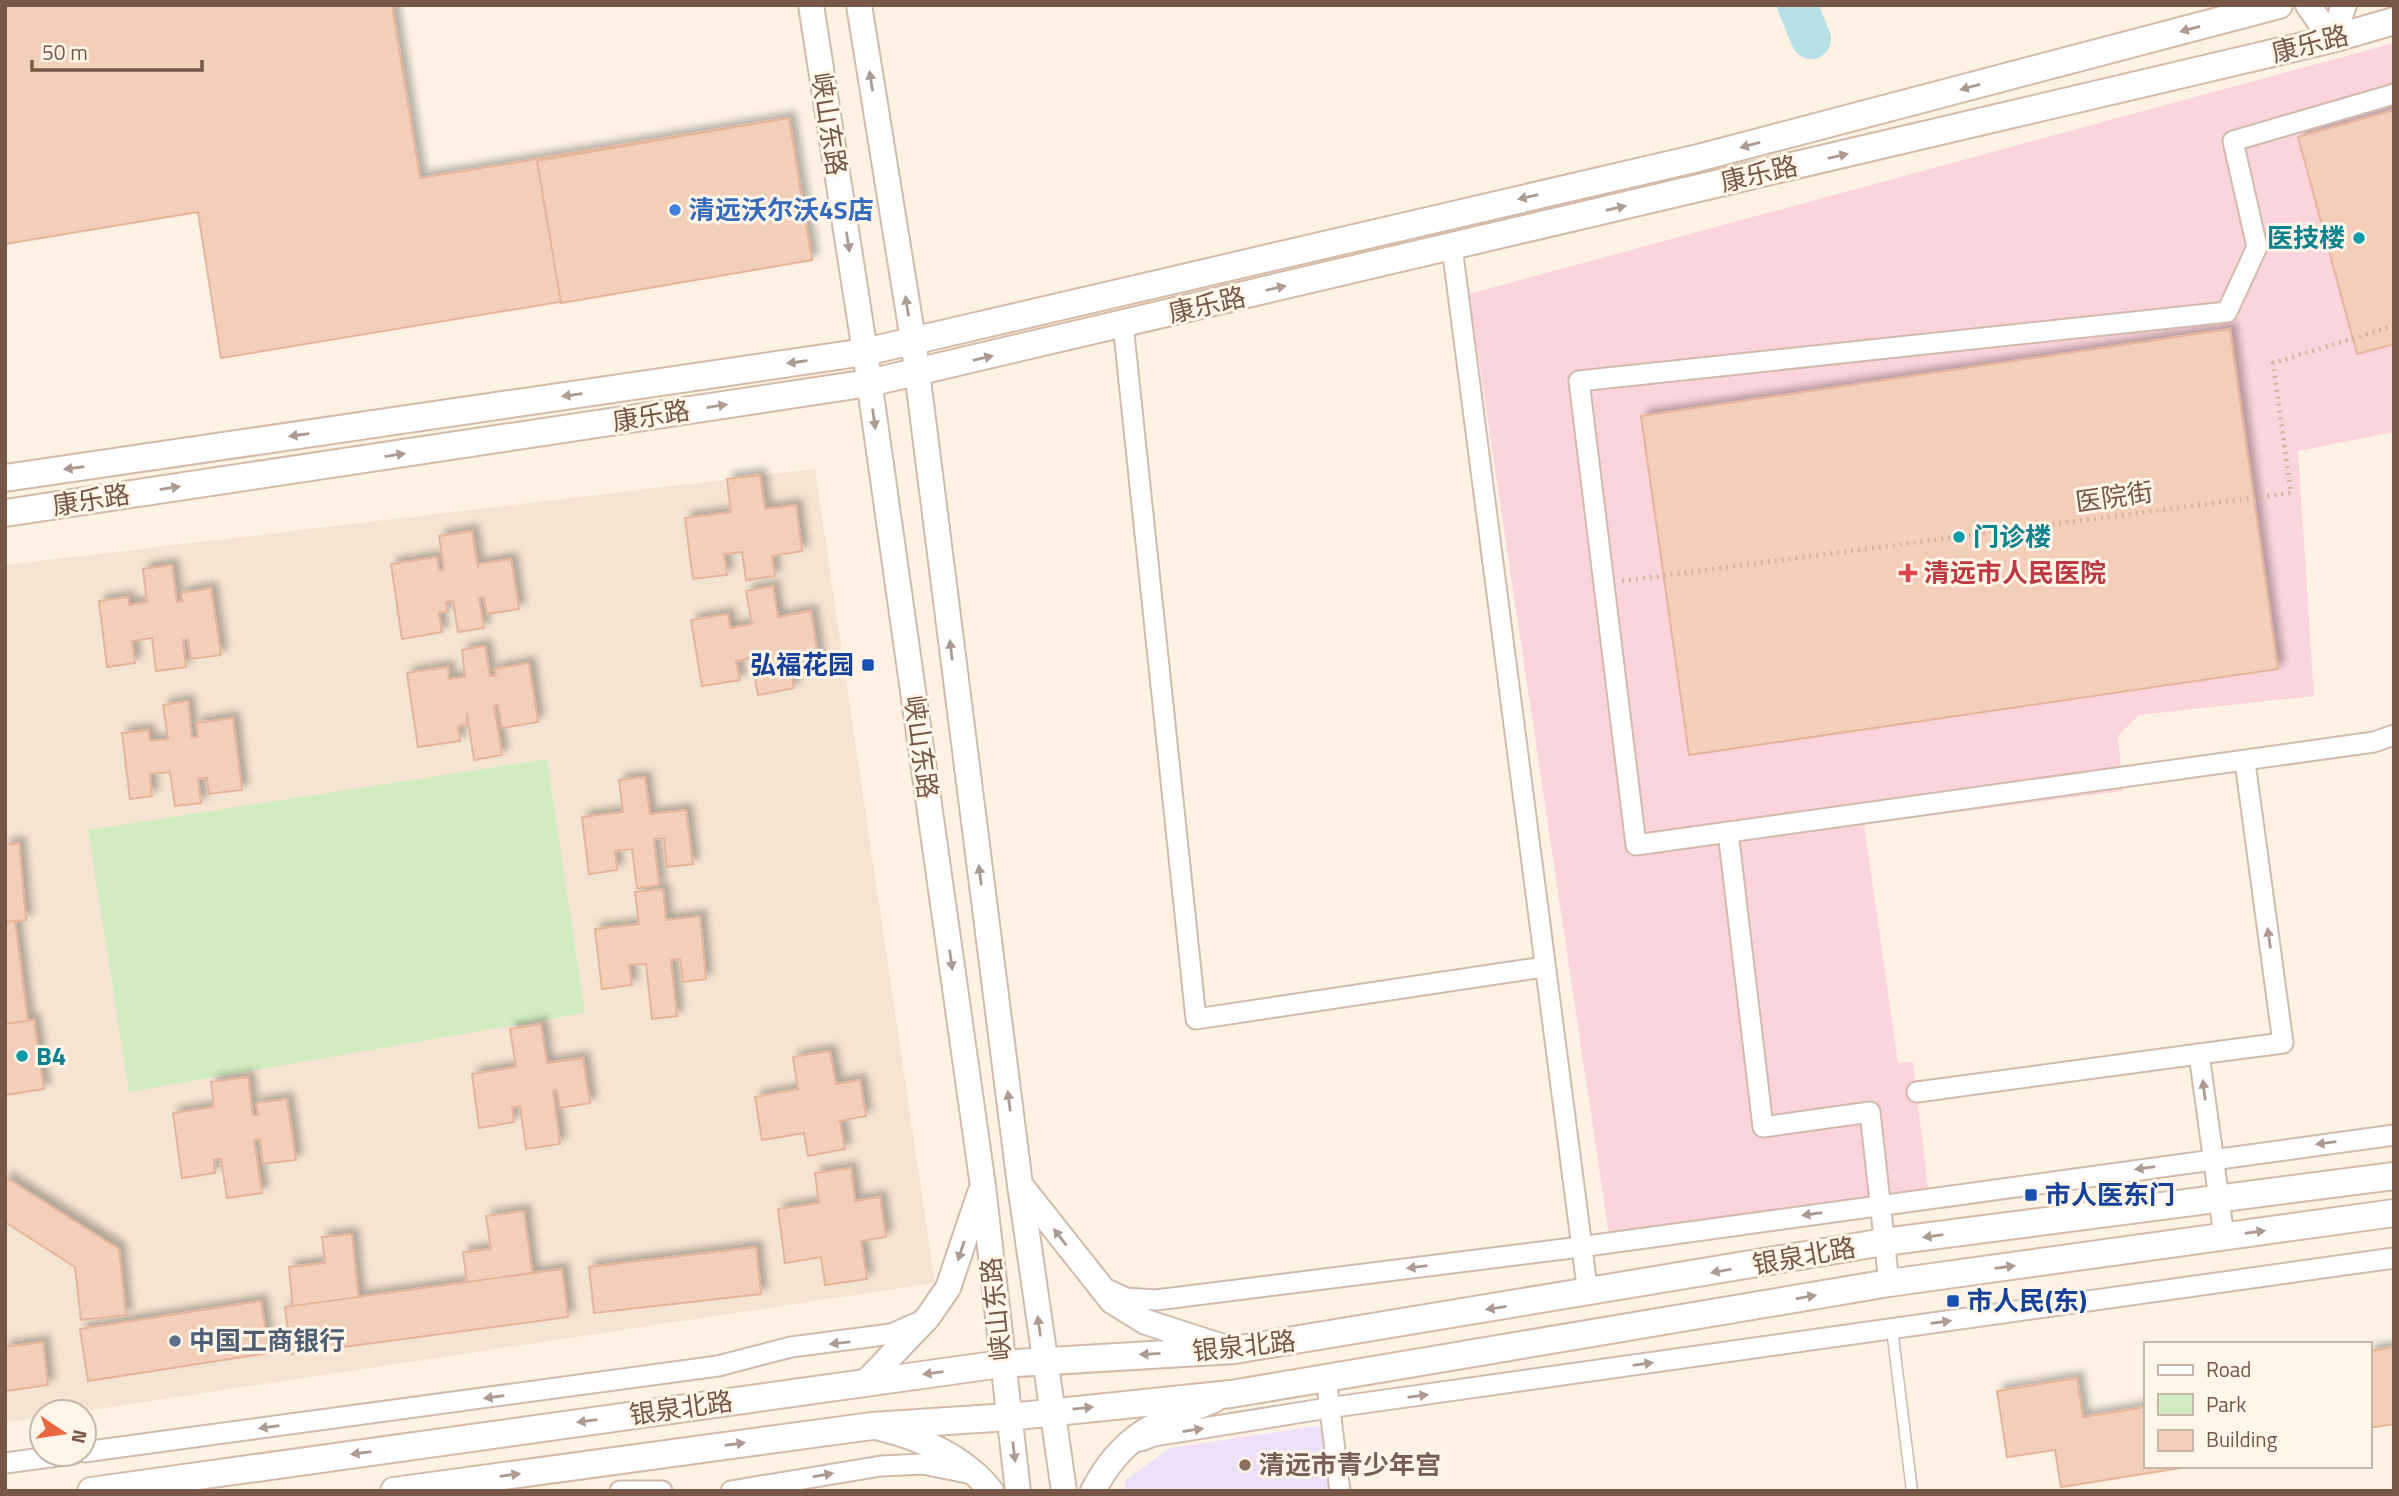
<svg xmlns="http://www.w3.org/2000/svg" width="2399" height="1496" font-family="'Titillium Web','Noto Sans SC',sans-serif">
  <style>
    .residential { fill: #f5e4d1 }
    .education { fill: #efdff9 }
    .medical { fill: #fbd5db }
    .green { fill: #d3ebc1 }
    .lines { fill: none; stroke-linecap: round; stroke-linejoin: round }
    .river { stroke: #b6e1e7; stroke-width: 40 }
    .building { fill: #f3cfb9; stroke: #e6b599; stroke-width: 2; filter: url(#shadow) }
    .service-casing { stroke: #d1bbac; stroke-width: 13 }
    .minor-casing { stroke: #d1bbac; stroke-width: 23 }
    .tertiary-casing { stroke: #d1bbac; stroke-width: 28 }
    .secondary-casing { stroke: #d4bba9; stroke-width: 30 }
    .path { stroke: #d8b29c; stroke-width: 4.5; stroke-dasharray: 2 5; stroke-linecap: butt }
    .service { stroke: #fff; stroke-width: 10 }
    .minor { stroke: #fff; stroke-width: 19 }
    .tertiary { stroke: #fff; stroke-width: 24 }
    .secondary { stroke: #fff; stroke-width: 26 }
    .oneway { fill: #ad9a91 }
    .shop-dot { fill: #3f7fe0; stroke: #fff6e9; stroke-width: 2.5 }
    .culture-dot { fill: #0f9aa8; stroke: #fff6e9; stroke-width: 2.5 }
    .health-dot { fill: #e0444e; stroke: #fff6e9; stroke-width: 2.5 }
    .transit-dot { fill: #1a4fb4; stroke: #fff6e9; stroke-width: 2.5 }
    .service-dot { fill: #5c6f8a; stroke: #fff6e9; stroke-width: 2.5 }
    .education-dot { fill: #8d6e63; stroke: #fff6e9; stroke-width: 2.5 }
    .labels { text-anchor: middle; stroke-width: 6; stroke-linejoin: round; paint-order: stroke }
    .street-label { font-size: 26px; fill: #765748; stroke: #fff6e9 }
    .shop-label { font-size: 26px; font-weight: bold; fill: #366cbe; stroke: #fff6e9; text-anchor: start }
    .culture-label { font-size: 26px; font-weight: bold; fill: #0d838f; stroke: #fff6e9; text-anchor: start }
    .health-label { font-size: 26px; font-weight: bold; fill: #be3a42; stroke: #fff6e9; text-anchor: start }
    .transit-label { font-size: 26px; font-weight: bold; fill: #164399; stroke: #fff6e9; text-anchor: start }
    .service-label { font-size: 26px; font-weight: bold; fill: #4e5e75; stroke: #fff6e9; text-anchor: start }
    .education-label { font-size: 26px; font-weight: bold; fill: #785e54; stroke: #fff6e9; text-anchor: start }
  </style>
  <defs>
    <filter id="shadow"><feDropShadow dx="6" dy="-6" stdDeviation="3.5" flood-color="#0004"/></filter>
  </defs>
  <rect width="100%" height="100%" fill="#fdf2e3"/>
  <polygon class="residential" points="815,469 935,1283 78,1412 42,1412 42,1417 5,1423 5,565"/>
  <polygon class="education" points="1337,1423 1348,1491 1126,1491 1124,1481 1170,1448"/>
  <polygon class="medical" points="2394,43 2394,432 2298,451 2314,696 2139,715 2118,736 2123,791 1864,824 1898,1063 1913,1062 1928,1188 1774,1214 1609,1235 1469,294"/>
  <polygon class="green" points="547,759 585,1013 129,1092 88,830"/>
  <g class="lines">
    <polyline class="river" points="1797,5 1811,39"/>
  </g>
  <g class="building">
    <polygon points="5,5 392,5 420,178 789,118 812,260 221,358 198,212 5,244"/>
    <polygon points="2394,110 2394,344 2357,354 2298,137"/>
    <polygon points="789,118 812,260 561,303 537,161"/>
    <polygon points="2230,329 2278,669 1689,755 1641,416"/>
    <polygon points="760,475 765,509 796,505 802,551 772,556 775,576 746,580 742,552 724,554 727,575 693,579 685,518 731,512 727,479"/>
    <polygon points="472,531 478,568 478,564 511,559 519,609 487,614 484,598 479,598 484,628 458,632 453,601 446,602 448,611 439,613 442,632 402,639 391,564 437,557 439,570 444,569 439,536"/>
    <polygon points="172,565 177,602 182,601 181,593 211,588 221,655 191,659 188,639 183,640 186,667 156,671 152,638 132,641 135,663 107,667 99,601 128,597 129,605 147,602 143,569"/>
    <polygon points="773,586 778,617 811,611 819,662 790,667 794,688 758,695 751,658 736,661 740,680 702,686 691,620 728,614 730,628 752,624 746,591"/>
    <polygon points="485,646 490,676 496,675 494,669 529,663 538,722 502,728 498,705 494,706 502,755 474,760 467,713 467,725 458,726 460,741 418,747 407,673 448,667 449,679 465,677 462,650"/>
    <polygon points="188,701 192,737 198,737 196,723 233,718 242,790 209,794 207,778 198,779 201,803 175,806 170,772 150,774 152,796 130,799 122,733 148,730 150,741 168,739 163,705"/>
    <polygon points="645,777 650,814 686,810 693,864 667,867 664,838 654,839 659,885 637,888 632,849 615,851 617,870 589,874 582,817 623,812 619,780"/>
    <polygon points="19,843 26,920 5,922 5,845"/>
    <polygon points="663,889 666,920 700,916 706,979 683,982 680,959 671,960 677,1016 652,1019 646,964 629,965 632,985 602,989 595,929 639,924 635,892"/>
    <polygon points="15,921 28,1021 5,1024 5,922"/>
    <polygon points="34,1020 44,1089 5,1095 5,1024"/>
    <polygon points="541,1024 547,1063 583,1058 590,1103 560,1108 557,1090 553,1091 560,1144 526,1149 520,1106 512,1107 514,1122 479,1128 472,1074 516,1067 510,1029"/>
    <polygon points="830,1051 836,1084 860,1080 866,1116 840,1121 845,1149 808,1156 804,1133 762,1140 755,1097 798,1089 793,1057"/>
    <polygon points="248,1077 253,1115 258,1115 256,1103 287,1099 296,1160 263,1164 260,1139 254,1140 262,1193 227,1198 221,1159 214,1160 215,1173 182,1178 173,1113 214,1107 211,1082"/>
    <polygon points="851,1168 855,1201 880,1197 886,1237 861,1241 867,1279 825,1285 821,1257 785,1263 778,1209 819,1203 815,1173"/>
    <polygon points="5,1177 119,1249 126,1315 81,1320 75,1267 5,1222"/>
    <polygon points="524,1211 538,1316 499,1321 495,1292 469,1296 463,1252 491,1249 486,1216"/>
    <polygon points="352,1234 363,1341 326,1345 323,1316 294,1319 289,1267 325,1263 322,1237"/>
    <polygon points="756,1247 761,1294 594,1313 589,1267"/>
    <polygon points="562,1269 568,1317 291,1354 285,1307"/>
    <polygon points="261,1301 269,1353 88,1381 80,1329"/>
    <polygon points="43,1342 48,1385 5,1391 5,1347"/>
    <polygon points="2394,1347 2394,1424 2369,1428 2369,1351"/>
    <polygon points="2077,1378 2083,1417 2145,1407 2145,1466 2193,1466 2061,1487 2055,1450 2007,1457 1997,1391"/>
  </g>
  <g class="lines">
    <g class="service-casing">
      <polyline id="service" points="1892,1329 1912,1491"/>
    </g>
    <g class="minor-casing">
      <g id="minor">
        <polyline points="2394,94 2233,141 2257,247 2227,312 1579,381 1636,845 2374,742 2394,735"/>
        <polyline points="1452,247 1588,1294"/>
        <polyline points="1123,324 1196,1019 1544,967"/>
        <polyline points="1728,832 1763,1127 1870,1112 1889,1283"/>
        <polyline points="1917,1092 2199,1054"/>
        <polyline points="2224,1236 2199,1054 2283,1043 2245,762"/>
        <polyline points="1109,1290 1126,1298 1156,1300 1580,1247 2394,1135"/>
        <polyline points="1326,1377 1340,1491"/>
        <polyline points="1141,1441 1154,1436 1328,1408 2394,1258"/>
        <polyline points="84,1452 718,1366 791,1347 891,1334 921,1321"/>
        <polyline points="5,1463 73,1454"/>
        <polyline points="620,1491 662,1491"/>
        <polyline points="731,1491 881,1466 923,1464 972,1474"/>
      </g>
    </g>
    <g class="tertiary-casing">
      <g id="tertiary">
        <polyline points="811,5 865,352 983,1186 1018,1491"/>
        <polyline points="859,5 913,340 1020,1185 1064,1491"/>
        <polyline points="2308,5 2332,39"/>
        <polyline points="2332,39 2344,5"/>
        <polyline points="1021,1186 1112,1301 1146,1322 1223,1347"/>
        <polyline points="866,1382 928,1317 948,1288 980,1193"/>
        <path d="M880 1428C919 1437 966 1458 991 1491"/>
        <path d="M1093 1491C1123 1433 1157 1423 1214 1400"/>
      </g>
    </g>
    <g class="secondary-casing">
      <g id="secondary">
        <polyline points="5,478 865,352 1698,158 2279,5"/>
        <polyline points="5,513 869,383 2332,39 2394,21"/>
        <polyline points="91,1491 1001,1364 1234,1350 1884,1242 2394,1176"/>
        <polyline points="394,1491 872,1426 1009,1417 1231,1394 1889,1283 2394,1213"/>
      </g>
    </g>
    <polyline class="path" points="1622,581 2291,493 2273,363 2394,326"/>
    <use href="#service" class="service"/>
    <use href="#minor" class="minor"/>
    <use href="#tertiary" class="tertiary"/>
    <use href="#secondary" class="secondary"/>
  </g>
  <defs><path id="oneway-solid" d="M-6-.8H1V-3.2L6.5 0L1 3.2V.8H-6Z" transform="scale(1.75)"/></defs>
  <g class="oneway">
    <use href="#oneway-solid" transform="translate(2190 29) rotate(165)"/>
    <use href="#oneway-solid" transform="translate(871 81) rotate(-99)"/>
    <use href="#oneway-solid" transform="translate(1970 87) rotate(165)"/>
    <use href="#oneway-solid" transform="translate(1750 145) rotate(165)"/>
    <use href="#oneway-solid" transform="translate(1838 156) rotate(-13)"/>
    <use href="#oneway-solid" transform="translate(1528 197) rotate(167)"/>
    <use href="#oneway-solid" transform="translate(1616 208) rotate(-13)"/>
    <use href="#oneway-solid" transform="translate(848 242) rotate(81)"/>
    <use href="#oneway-solid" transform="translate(1276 288) rotate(-13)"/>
    <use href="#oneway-solid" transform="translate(907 306) rotate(-99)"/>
    <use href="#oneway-solid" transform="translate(983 358) rotate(-13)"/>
    <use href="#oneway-solid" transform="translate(797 362) rotate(172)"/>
    <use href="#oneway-solid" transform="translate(572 395) rotate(172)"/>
    <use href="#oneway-solid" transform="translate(717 406) rotate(-9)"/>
    <use href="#oneway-solid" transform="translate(874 419) rotate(82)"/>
    <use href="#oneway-solid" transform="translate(299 435) rotate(172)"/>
    <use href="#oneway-solid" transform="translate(395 455) rotate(-9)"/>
    <use href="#oneway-solid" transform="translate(74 468) rotate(172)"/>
    <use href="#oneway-solid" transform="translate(170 488) rotate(-9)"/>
    <use href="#oneway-solid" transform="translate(951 650) rotate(-97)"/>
    <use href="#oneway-solid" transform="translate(980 875) rotate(-97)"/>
    <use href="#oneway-solid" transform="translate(2269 938) rotate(-98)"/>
    <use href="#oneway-solid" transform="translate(951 960) rotate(82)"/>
    <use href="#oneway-solid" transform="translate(2204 1090) rotate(-97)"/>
    <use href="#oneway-solid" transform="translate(1009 1101) rotate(-97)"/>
    <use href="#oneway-solid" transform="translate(2326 1143) rotate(173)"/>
    <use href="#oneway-solid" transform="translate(2145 1168) rotate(172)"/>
    <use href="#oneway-solid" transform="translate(1812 1214) rotate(172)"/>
    <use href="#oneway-solid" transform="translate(2255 1232) rotate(-8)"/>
    <use href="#oneway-solid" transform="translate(1933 1236) rotate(172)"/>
    <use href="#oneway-solid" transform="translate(1060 1237) rotate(-128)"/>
    <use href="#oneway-solid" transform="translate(961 1251) rotate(108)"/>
    <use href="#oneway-solid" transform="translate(1417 1267) rotate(173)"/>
    <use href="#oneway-solid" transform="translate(2005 1267) rotate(-8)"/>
    <use href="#oneway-solid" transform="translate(1721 1271) rotate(170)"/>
    <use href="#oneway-solid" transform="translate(1806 1297) rotate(-10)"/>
    <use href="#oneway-solid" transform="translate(1496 1308) rotate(171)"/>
    <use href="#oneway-solid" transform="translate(1941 1322) rotate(-8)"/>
    <use href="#oneway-solid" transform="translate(1039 1326) rotate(-98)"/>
    <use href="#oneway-solid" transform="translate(840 1343) rotate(174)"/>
    <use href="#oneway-solid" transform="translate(1150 1354) rotate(177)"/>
    <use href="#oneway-solid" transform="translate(1643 1364) rotate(-8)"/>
    <use href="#oneway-solid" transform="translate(933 1373) rotate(172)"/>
    <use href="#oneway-solid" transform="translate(1418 1396) rotate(-8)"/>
    <use href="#oneway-solid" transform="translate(494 1397) rotate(172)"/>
    <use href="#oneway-solid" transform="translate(1083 1408) rotate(-6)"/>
    <use href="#oneway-solid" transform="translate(587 1421) rotate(172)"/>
    <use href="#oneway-solid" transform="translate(269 1427) rotate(172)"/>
    <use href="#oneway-solid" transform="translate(1193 1430) rotate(-9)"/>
    <use href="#oneway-solid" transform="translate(735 1444) rotate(-8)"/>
    <use href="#oneway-solid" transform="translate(1014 1452) rotate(83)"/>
    <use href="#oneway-solid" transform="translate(361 1453) rotate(172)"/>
    <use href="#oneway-solid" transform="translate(510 1475) rotate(-8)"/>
    <use href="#oneway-solid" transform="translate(823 1475) rotate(-10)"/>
  </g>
  <circle class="shop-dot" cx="675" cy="210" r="7"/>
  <g class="culture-dot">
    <circle cx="2359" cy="238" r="7"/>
    <circle cx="1959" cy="537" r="7"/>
    <circle cx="22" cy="1056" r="7"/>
  </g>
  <path class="health-dot" d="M1904.5 562.5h7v7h7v7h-7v7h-7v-7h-7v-7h7z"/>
  <g class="transit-dot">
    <rect x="861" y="658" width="14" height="14" rx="3.5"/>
    <rect x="2024" y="1188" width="14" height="14" rx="3.5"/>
    <rect x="1946" y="1294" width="14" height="14" rx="3.5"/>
  </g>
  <circle class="service-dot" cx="175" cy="1341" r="7"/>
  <circle class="education-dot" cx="1245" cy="1465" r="7"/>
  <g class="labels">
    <g class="street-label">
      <text transform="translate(2310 44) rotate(-14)" y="9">康乐路</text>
      <text transform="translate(829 124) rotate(81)" y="9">峡山东路</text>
      <text transform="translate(1759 174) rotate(-13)" y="9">康乐路</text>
      <text transform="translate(1207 305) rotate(-13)" y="9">康乐路</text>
      <text transform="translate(651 416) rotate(-9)" y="9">康乐路</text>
      <text transform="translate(2114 497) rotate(-8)" y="9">医院街</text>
      <text transform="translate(91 500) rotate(-9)" y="9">康乐路</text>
      <text transform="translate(921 747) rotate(82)" y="9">峡山东路</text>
      <text transform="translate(1804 1256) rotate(-10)" y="9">银泉北路</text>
      <text transform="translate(996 1309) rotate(-96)" y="9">峡山东路</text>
      <text transform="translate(1244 1346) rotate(-6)" y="9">银泉北路</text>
      <text transform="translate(681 1408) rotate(-8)" y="9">银泉北路</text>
    </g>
    <g class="shop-label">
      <text x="689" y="219">清远沃尔沃4S店</text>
    </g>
    <g class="culture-label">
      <text x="2345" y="247" text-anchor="end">医技楼</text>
      <text x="1973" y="546">门诊楼</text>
      <text x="36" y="1065">B4</text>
    </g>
    <g class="health-label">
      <text x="1924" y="582">清远市人民医院</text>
    </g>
    <g class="transit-label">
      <text x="854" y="674" text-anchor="end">弘福花园</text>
      <text x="2045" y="1204">市人医东门</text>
      <text x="1967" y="1310">市人民(东)</text>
    </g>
    <g class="service-label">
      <text x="189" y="1350">中国工商银行</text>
    </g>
    <g class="education-label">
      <text x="1259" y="1474">清远市青少年宫</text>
    </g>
  </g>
  <rect width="2399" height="1496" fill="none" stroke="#765748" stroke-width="14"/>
  <rect x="2144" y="1342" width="228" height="126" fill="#fff6e9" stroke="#c8b6a9" stroke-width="2"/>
  <rect x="2158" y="1365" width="35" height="10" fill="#ffffff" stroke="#c8b6a9" stroke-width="2"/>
  <text x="2206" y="1377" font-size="21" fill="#765748">Road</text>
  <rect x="2158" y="1394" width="35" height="21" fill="#d3ebc1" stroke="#c8b6a9" stroke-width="2"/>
  <text x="2206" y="1412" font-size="21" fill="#765748">Park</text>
  <rect x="2158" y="1430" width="35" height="21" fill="#f3cfb9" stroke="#c8b6a9" stroke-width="2"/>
  <text x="2206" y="1447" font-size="21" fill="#765748">Building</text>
  <g transform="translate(63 1433) rotate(103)"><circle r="33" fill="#fff6e9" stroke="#c8b6a9" stroke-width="2"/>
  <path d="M0-5L12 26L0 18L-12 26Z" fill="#eb6643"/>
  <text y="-10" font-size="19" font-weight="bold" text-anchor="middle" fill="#765748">N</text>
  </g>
  <path d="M32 60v10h170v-10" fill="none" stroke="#765748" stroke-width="3.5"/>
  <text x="42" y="60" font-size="21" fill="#765748" stroke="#fff6e9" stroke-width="5" paint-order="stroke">50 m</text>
</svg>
